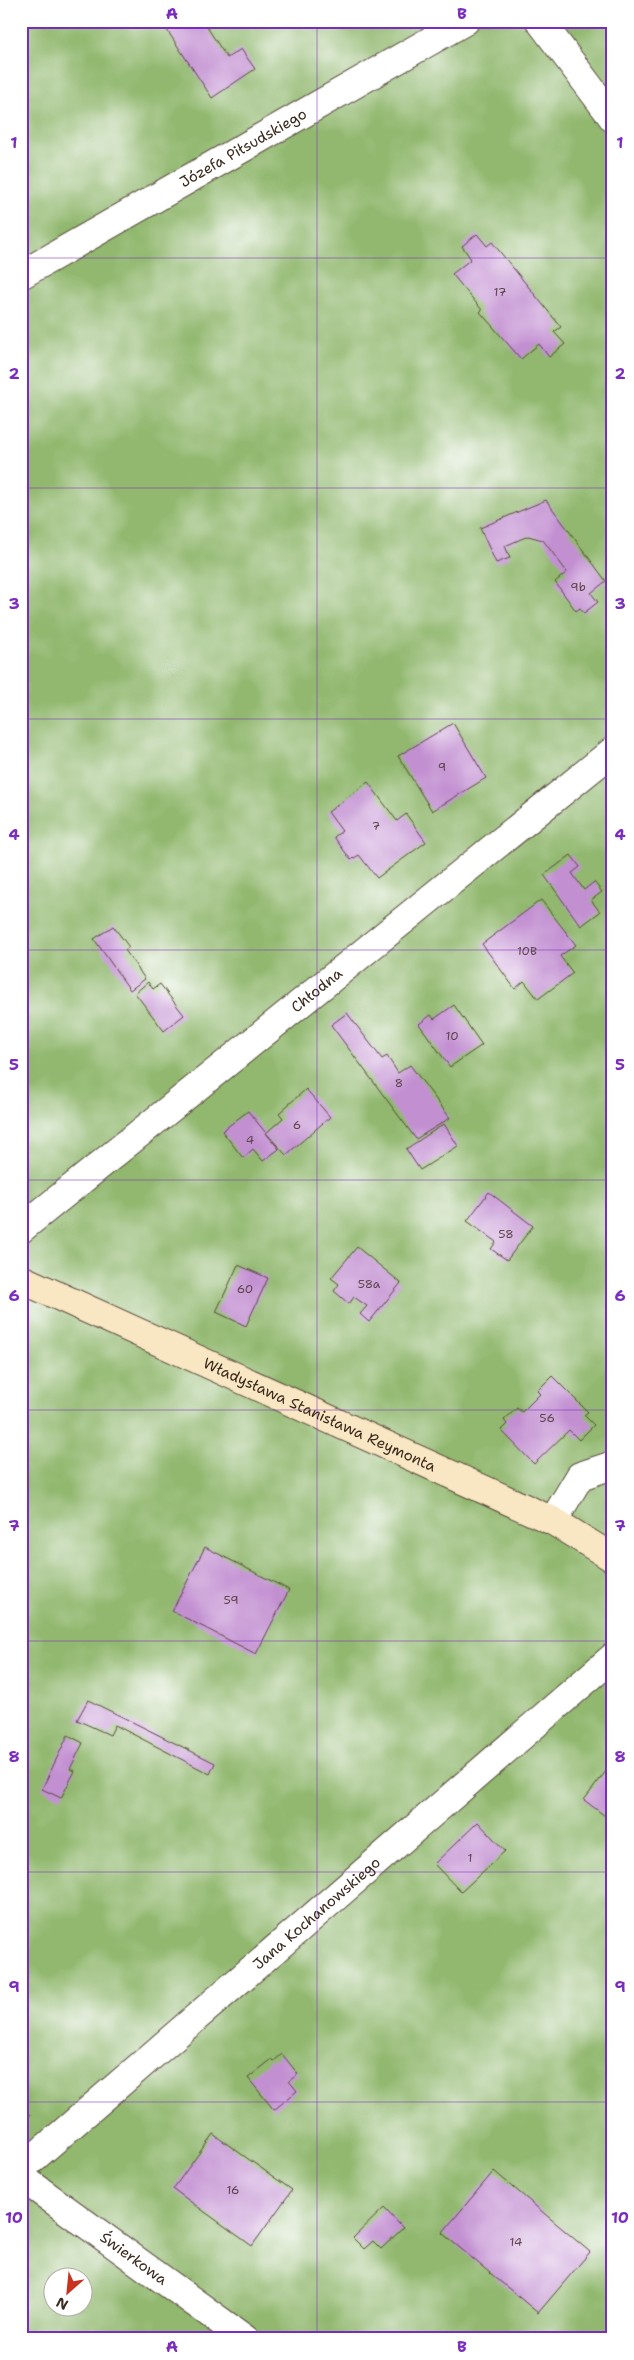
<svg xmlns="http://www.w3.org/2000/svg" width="634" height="2360" font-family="'Shantell Sans',sans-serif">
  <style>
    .forest { fill: #91b86e; stroke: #667146; fill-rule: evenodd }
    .building { fill: #c290d1 }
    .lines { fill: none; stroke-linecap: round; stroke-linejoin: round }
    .street-casing { stroke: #57473a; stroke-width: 30 }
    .secondary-casing { stroke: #57473a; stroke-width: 30 }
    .path { stroke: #57473a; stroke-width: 3; stroke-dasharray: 1 4; stroke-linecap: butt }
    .street { stroke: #fff; stroke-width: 28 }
    .secondary { stroke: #f9e7c3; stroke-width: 28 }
    .grid { fill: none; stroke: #7b2cbf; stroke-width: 1; stroke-opacity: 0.55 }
    .labels { text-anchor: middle; stroke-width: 4.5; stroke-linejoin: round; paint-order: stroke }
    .number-label { font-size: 12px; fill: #5d444b }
    .street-label { font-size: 15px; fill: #3b2a1e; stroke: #fff }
    .neatline { fill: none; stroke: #7b2cbf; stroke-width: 2 }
    .grid-label { font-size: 16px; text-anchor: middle; font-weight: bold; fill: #7b2cbf }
  </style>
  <rect width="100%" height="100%" fill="#fff"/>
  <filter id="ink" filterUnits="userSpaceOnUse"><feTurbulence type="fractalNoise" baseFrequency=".02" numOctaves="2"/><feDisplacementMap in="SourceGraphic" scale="10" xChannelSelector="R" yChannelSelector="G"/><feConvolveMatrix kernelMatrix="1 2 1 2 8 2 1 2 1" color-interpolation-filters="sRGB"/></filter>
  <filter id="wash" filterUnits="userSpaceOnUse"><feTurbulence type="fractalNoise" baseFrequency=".0096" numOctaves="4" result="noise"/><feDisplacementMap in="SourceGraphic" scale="20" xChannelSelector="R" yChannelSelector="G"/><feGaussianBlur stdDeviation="1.12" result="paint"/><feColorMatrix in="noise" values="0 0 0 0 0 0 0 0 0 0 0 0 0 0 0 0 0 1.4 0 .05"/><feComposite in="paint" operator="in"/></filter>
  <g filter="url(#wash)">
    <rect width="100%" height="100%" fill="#f5ebd8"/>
    <path class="forest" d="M21 21H613V2339H21ZM52 2278H82V2308H52Z"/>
    <g id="blocks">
      <g class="building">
        <polygon points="161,21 203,21 227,58 241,49 255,69 212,98"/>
        <polygon points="477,234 487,246 492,242 561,327 554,332 565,344 549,357 539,344 521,359 480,312 482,310 452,274 471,259 462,246"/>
        <polygon points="546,500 606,581 591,593 598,602 584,613 580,608 576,611 555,582 567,572 543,540 528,536 505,546 510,558 496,563 480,528"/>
        <polygon points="453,723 486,778 432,811 398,756"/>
        <polygon points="368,782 397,821 406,814 426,842 377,878 359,855 351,860 334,837 342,831 328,812"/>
        <polygon points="571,855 580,867 572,873 584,890 594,882 602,892 591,900 600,912 581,926 544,875"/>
        <polygon points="541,900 576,945 560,956 573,973 538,999 524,981 515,989 482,944"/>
        <polygon points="113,926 129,947 125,950 145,979 130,990 94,939"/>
        <polygon points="148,982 153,989 160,984 184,1015 164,1031 135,993"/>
        <polygon points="454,1005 482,1045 450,1067 419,1024 431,1015 434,1019"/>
        <polygon points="347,1013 382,1059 387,1056 398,1073 410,1065 450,1118 416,1139 331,1025"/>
        <polygon points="306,1089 330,1117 286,1155 266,1133 283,1118 279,1113"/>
        <polygon points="248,1111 279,1149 263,1161 253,1149 243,1158 222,1131"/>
        <polygon points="444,1124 458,1146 420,1170 406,1149"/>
        <polygon points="489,1192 533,1226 507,1260 491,1249 496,1242 467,1221"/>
        <polygon points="357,1247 401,1283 369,1322 360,1314 367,1306 354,1297 349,1304 334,1291 339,1284 331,1278"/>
        <polygon points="238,1265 268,1278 246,1326 216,1312"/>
        <polygon points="552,1376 588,1412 584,1415 594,1425 579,1440 569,1430 534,1464 501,1430 507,1424 504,1420 517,1408 522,1412 540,1394 537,1391"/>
        <polygon points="205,1547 289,1590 256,1654 172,1611"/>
        <polygon points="88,1700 215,1763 210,1774 115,1725 110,1735 77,1720"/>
        <polygon points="68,1735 83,1743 70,1769 75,1771 61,1798 42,1789"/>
        <polygon points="613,1762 613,1822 584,1800"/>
        <polygon points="478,1822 505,1851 461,1892 434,1864"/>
        <polygon points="282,2054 298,2074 289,2081 297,2091 274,2110 248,2078 272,2059 274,2061"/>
        <polygon points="213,2134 292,2190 252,2246 173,2189"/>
        <polygon points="494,2171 590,2252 538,2313 442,2233"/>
        <polygon points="384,2208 403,2228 381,2249 373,2241 364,2249 353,2238"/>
      </g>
    </g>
  </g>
  <g filter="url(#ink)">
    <use href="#blocks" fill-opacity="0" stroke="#57473a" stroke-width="1"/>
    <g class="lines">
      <g class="street-casing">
        <g id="street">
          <polyline points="540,21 613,118"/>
          <path id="s1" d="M21 275 465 21"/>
          <path id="s2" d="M21 1229 613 751"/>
          <polyline points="553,1521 580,1476 613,1465"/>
          <path id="s3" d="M21 2169 613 1657"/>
          <path id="s4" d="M21 2177 245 2339"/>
        </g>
      </g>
      <g class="secondary-casing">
        <g id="secondary">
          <path id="s5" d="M21 1279 553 1521 613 1558"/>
        </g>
      </g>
      <polyline class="path" points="21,2109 33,2118"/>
      <use href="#street" class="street"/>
      <use href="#secondary" class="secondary"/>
    </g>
  </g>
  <path class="grid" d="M317 21V2339M21 258H613M21 488H613M21 719H613M21 950H613M21 1180H613M21 1410H613M21 1641H613M21 1872H613M21 2102H613"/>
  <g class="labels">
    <g class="number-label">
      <text x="500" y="296">17</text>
      <text x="578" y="591">9b</text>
      <text x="442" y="771">9</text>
      <text x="376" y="830">7</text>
      <text x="527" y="955">10B</text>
      <text x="452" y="1040">10</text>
      <text x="399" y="1087">8</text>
      <text x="297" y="1129">6</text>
      <text x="250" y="1144">4</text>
      <text x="506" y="1238">58</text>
      <text x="369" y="1288">58a</text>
      <text x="245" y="1293">60</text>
      <text x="547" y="1422">56</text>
      <text x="231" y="1604">59</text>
      <text x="470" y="1862">1</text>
      <text x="233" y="2194">16</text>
      <text x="516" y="2246">14</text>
    </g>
    <g class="street-label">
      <text dy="5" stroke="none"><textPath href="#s1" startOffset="256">Józefa Piłsudskiego</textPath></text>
      <text dy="5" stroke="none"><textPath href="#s2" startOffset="380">Chłodna</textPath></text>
      <text dy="5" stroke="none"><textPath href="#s5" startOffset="328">Władysława Stanisława Reymonta</textPath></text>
      <text dy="5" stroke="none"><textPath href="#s3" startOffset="391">Jana Kochanowskiego</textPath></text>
      <text dy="5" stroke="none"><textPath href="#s4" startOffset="139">Świerkowa</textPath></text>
    </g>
  </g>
  <rect width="634" height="2360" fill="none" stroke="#fff" stroke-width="55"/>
  <g transform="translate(68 2292) rotate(207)"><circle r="24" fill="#ffffff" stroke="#b1aaa5"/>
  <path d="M0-4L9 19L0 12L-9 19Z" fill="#c8321e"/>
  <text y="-8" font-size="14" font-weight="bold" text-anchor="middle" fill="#3b2a1e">N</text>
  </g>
  <rect x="28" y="28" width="578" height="2304" class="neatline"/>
  <g class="grid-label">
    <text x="172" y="19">A</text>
    <text x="462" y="19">B</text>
    <text x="14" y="148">1</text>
    <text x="620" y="148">1</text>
    <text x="14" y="379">2</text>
    <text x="620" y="379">2</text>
    <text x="14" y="609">3</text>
    <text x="620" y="609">3</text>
    <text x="14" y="840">4</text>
    <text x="620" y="840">4</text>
    <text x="14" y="1070">5</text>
    <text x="620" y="1070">5</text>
    <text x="14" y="1301">6</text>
    <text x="620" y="1301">6</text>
    <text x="14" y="1531">7</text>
    <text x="620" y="1531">7</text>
    <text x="14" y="1762">8</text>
    <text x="620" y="1762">8</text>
    <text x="14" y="1992">9</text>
    <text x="620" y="1992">9</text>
    <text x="14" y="2223">10</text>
    <text x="620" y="2223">10</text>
    <text x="172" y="2352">A</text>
    <text x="462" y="2352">B</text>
  </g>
</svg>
